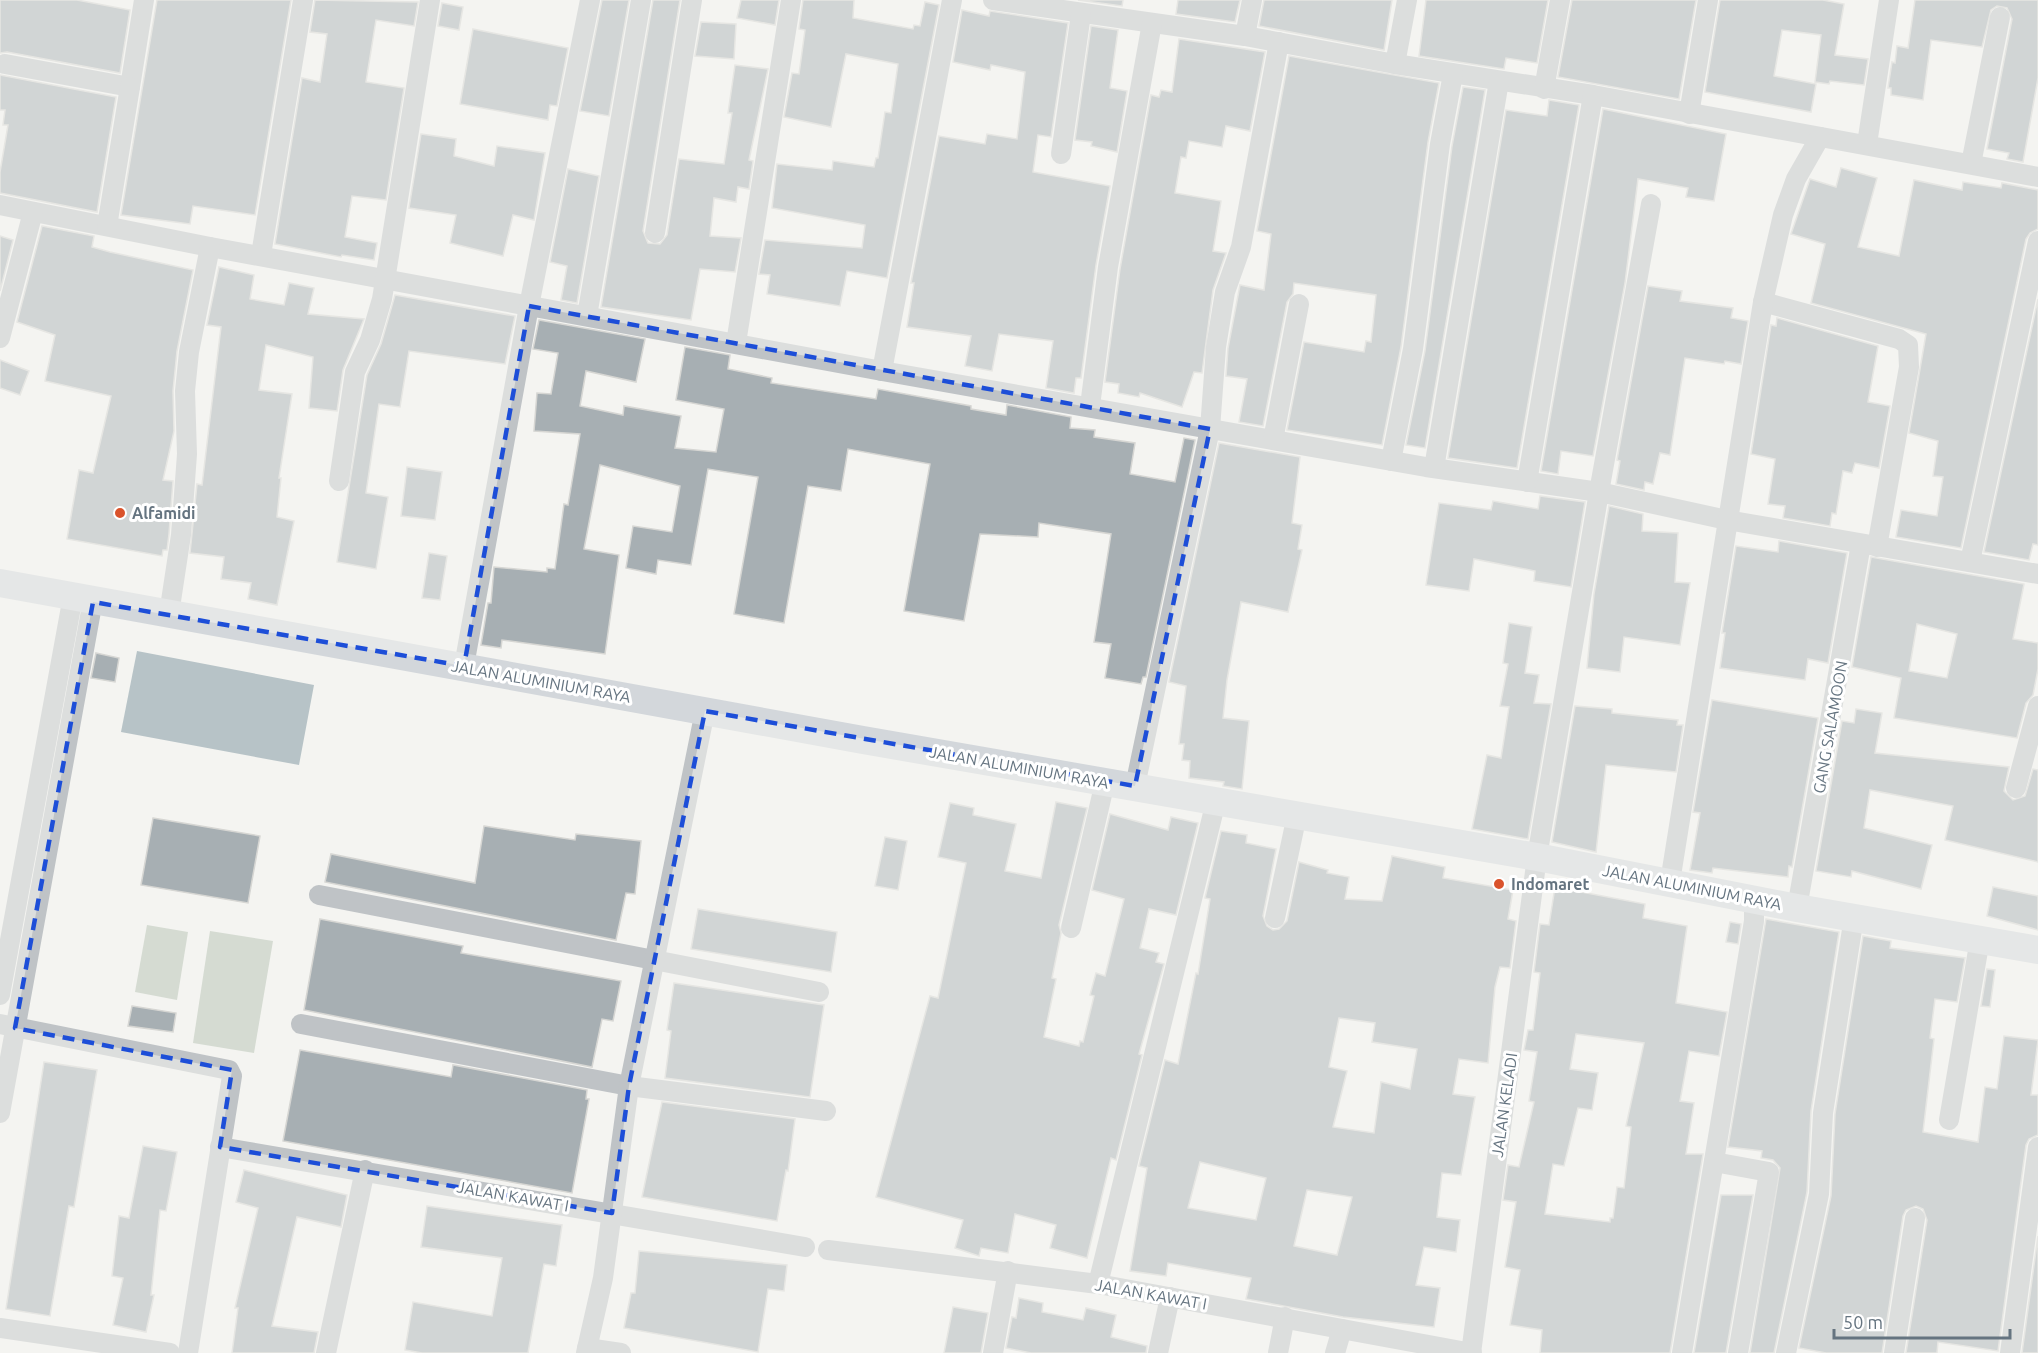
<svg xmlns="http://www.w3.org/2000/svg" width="2038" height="1353" font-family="Ubuntu,sans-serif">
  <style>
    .green { fill: #d5dbd2 }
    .water { fill: #b7c3c7 }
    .building { fill: #a7afb3; stroke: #d6d6d3; stroke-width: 1.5; fill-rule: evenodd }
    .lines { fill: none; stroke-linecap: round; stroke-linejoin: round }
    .street { stroke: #bfc3c6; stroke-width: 20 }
    .secondary { stroke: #d3d7db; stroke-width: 28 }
    .marked { fill: none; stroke: #1d4ed8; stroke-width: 4.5; stroke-dasharray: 12 8; stroke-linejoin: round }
    .poi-dot { fill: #da532b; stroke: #fff; stroke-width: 2 }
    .labels { text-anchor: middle; stroke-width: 6; stroke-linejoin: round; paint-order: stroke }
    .poi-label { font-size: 16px; font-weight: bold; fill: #657480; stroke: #fff; text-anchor: start }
    .street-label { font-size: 16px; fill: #657480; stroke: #fff }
  </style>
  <rect width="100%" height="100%" fill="#f4f4f1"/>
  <g class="green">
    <polygon points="147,925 188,932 177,1000 135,992"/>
    <polygon points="210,931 273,941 254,1053 193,1043"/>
  </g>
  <polygon class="water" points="137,651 314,685 299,765 121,732"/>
  <g class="building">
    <polygon points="0,0 77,0 130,10 120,73 7,52 0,53"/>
    <polygon points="157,0 291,0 255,215 193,206 190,224 121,215"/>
    <polygon points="315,0 418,2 414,26 376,20 366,82 404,88 386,200 352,196 345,237 377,243 374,260 342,255 341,257 275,244 302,78 320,82 327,34 310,32"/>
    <polygon points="602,0 629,0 609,116 580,111"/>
    <polygon points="653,0 680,0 643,231 648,243 660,244 667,235 679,159 724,164 732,113 728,113 735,65 768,69 749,160 753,161 749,189 738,187 736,202 714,198 710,236 741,238 735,272 700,269 691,320 601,307"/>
    <polygon points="741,0 779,0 775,25 737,18"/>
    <polygon points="803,0 854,0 853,18 913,29 914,25 920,26 925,2 939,5 887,278 847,271 840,306 767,294 770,275 759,274 765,240 862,248 865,225 772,208 777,164 832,170 833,161 874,167 876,158 878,158 885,112 891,113 898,64 846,54 831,127 784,117 792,73 799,74 805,30 799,29"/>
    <polygon points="1078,0 1123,0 1122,6"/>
    <polygon points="1178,0 1240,0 1235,22 1176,14"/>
    <polygon points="1264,0 1392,0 1384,50 1259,26"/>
    <polygon points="1426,0 1548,0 1537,63 1506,58 1504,69 1419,56"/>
    <polygon points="1572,0 1696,0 1679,99 1558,77"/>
    <polygon points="1720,0 1823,0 1844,4 1835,55 1868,59 1864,85 1830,81 1829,84 1815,82 1821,35 1782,30 1774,76 1816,84 1811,112 1705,92"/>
    <polygon points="1915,0 2038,0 2038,78 2023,162 2007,159 2009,153 1987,149 2012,19 2007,8 1997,6 1991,10 1982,47 1931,40 1923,100 1891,95 1891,88 1888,88 1892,62 1895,63 1897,46 1908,48"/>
    <polygon points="442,3 463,7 459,30 438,26"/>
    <polygon points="962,10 989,16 990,11 1068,23 1051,137 1038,135 1033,172 1110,186 1096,265 1081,378 1076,378 1074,393 1046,388 1053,341 999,334 992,371 965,366 971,336 907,327 914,283 911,283 939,136 985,144 987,134 1017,139 1025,72 991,65 990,70 953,62"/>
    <polygon points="701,22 736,24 734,59 695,56"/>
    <polygon points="1091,26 1118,30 1110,88 1127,91 1117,152 1091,146 1092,142 1075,140"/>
    <polygon points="473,29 568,48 557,106 550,105 548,120 460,104"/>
    <polygon points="1179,39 1265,52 1250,131 1226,126 1222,147 1189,141 1186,158 1181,157 1175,193 1221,201 1213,251 1226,253 1213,290 1202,373 1194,372 1182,407 1140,393 1139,397 1118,393 1119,384 1105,382 1120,269 1151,95 1159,97 1161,90 1172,92"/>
    <polygon points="1289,56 1439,83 1428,142 1401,347 1382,445 1287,430 1304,342 1364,352 1366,341 1371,342 1376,295 1294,283 1293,294 1287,302 1263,426 1239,422 1247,379 1226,376 1228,348 1240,285 1264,290 1271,234 1257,231"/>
    <polygon points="0,75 116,97 97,212 0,193 0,172 8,125 3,125 5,110 0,110"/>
    <polygon points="1463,87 1485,90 1425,448 1406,445 1425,351 1452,146"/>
    <polygon points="1549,100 1579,105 1517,468 1448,458 1506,110 1547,116"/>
    <polygon points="1603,109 1726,134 1714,201 1686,197 1688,188 1638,179 1625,283 1593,456 1561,451 1558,474 1541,471"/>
    <polygon points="421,134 456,139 454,156 494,166 497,146 545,153 534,220 513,215 503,256 450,243 456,215 409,208"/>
    <polygon points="1841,168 1877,178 1858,247 1899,256 1914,180 1962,190 1963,182 2001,188 2002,183 2038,190 2038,229 2030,233 2026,239 1961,548 1896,537 1901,510 1937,516 1943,477 1933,476 1938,441 1909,433 1926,334 1811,303 1825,244 1791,234 1810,179 1836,187"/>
    <polygon points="568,169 599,176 577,303 561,300 567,266 550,262"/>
    <polygon points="42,226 94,236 92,247 110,252 193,270 177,351 173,391 174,431 163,480 173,481 169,534 167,550 163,550 162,556 67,539 79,470 93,473 111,396 45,381 55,335 17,322"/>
    <polygon points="0,236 13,240 0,291"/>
    <polygon points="219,267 254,275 250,299 284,305 289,283 314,288 308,314 364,319 343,370 337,411 309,408 313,357 266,345 259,390 292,394 279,478 281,478 277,517 294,521 277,605 248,599 251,583 221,579 224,557 190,553 197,484 202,485 221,327 207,325"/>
    <polygon points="1648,286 1682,291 1680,301 1733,308 1731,318 1748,321 1741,364 1725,361 1724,364 1685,358 1670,455 1660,453 1653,484 1645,482 1644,490 1616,484 1620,461 1617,460"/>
    <polygon points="395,295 515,316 505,364 409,351 400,407 379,404 366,493 388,497 376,569 337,562 367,375 381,344"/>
    <polygon points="2038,299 2038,545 2033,544 2029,560 1984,552"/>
    <polygon points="1777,318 1878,346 1868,402 1890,406 1879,468 1855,463 1852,473 1843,471 1836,514 1832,513 1830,526 1783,518 1785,506 1768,504 1775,459 1751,454 1771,325 1776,326"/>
    <polygon points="539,320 645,339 636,382 586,371 580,406 623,415 624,406 681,416 675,448 716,452 724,409 676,400 685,347 730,355 728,369 772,378 771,383 876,399 878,389 971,406 971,409 1006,415 1007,405 1071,417 1070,428 1095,430 1094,437 1135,443 1130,474 1175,482 1184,438 1195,440 1146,677 1143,677 1141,684 1105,678 1111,644 1094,642 1111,534 1039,523 1038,537 980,534 964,621 904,611 930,464 848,449 841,491 808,486 784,623 734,614 758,477 708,469 691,565 658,560 656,574 626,568 633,526 672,532 680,486 600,465 584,549 619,555 605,654 502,640 501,648 481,645 488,603 491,603 494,567 547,572 547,568 555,569 564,504 568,505 580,434 534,431 537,393 551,394 558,353 533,349"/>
    <polygon points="0,360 29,371 20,395 0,388"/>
    <polygon points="1219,443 1300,457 1292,523 1302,525 1298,549 1302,550 1288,612 1241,602 1227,680 1223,718 1249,721 1242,789 1223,786 1224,782 1189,778 1190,761 1182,760 1184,744 1179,744 1186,686 1169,682"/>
    <polygon points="407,467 442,472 435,520 401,516"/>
    <polygon points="1540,496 1585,502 1571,587 1534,581 1535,571 1474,559 1469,591 1426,585 1439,503 1491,510 1493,501 1538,509"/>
    <polygon points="1609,506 1643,514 1642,531 1678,533 1675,582 1690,583 1680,645 1624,637 1620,672 1587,668 1594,594"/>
    <polygon points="1779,541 1847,553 1828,663 1808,659 1805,680 1720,668 1725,633 1722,633 1736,546 1778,552"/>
    <polygon points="429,553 447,556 440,600 422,598"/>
    <path d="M1871 557 2024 584 2013 639 2038 643V669L2033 695 2026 703 2017 738 1894 718 1901 678 1852 667ZM1917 624 1957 634 1947 678 1909 671Z"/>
    <polygon points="1509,623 1532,627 1525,673 1539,675 1534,703 1551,704 1528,839 1472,829 1487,755 1501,758 1509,707 1500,706 1508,664 1503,663"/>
    <polygon points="96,653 119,658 115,682 91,678"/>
    <polygon points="1712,700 1818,718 1792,867 1789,866 1788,877 1713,868 1712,873 1690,870 1700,813 1693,812"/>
    <polygon points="1575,706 1612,709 1612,713 1678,720 1677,725 1683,725 1676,772 1606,765 1596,852 1552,842"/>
    <polygon points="1856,709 1882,713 1875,753 2009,767 2004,791 2013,800 2025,796 2033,769 2038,770 2038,862 1945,840 1953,806 1870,790 1864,828 1932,845 1921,889 1852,871 1851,877 1816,871 1842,721 1854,723"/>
    <polygon points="1056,802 1087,808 1059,925 1061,933 1052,978 1056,979 1044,1037 1079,1046 1080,1041 1083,1042 1094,996 1090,995 1096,973 1105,976 1124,899 1092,890 1110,814 1168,830 1171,817 1198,823 1176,915 1149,909 1140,948 1159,953 1156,962 1164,964 1139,1054 1142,1055 1116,1160 1111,1158 1087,1258 1050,1248 1056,1225 1015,1214 1008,1253 981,1248 979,1256 955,1248 963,1220 876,1197 930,996 938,998 966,863 938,857 950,803 974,808 973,815 1016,824 1005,871 1041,878"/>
    <polygon points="153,818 260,836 248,903 141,885"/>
    <polygon points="484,826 575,840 576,834 641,841 635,894 626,893 616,940 325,882 331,854 475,883"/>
    <path d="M1221 831 1247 835 1246 843 1276 849 1263 916 1267 926 1273 930 1279 929 1287 921 1299 862 1328 870 1327 873 1349 877 1345 899 1382 901 1392 856 1445 867 1443 878 1513 890 1508 919 1516 921 1510 968 1500 967 1495 987 1488 1063 1459 1059 1453 1094 1475 1097 1461 1175 1442 1173 1437 1217 1460 1220 1456 1252 1424 1247 1416 1285 1440 1288 1434 1327 1343 1317 1246 1299 1251 1278 1168 1263 1166 1276 1130 1271 1147 1168 1139 1166 1165 1060 1178 1064 1196 973 1198 974 1210 899 1205 898ZM1339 1018 1375 1023 1372 1042 1417 1049 1410 1089 1381 1082 1374 1133 1333 1127 1347 1071 1329 1067ZM1200 1162 1266 1178 1256 1220 1188 1208ZM1307 1190 1352 1197 1337 1255 1294 1246Z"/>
    <polygon points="885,837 907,841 898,890 875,886"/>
    <path d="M1555 887 1645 904 1643 918 1687 926 1676 1003 1727 1012 1719 1056 1689 1051 1680 1101 1694 1103 1686 1154H1703L1670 1353H1540L1542 1330 1510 1325 1520 1270 1505 1267 1516 1202 1503 1200 1508 1165 1519 1167 1534 1102 1529 1101 1537 1052 1524 1050 1528 1030H1533L1540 973 1534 972 1540 924 1549 925ZM1576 1034 1644 1043 1626 1126 1631 1127 1624 1188 1617 1187 1613 1218H1610V1222L1545 1214 1553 1164 1564 1166 1578 1108 1592 1110 1598 1073 1570 1069Z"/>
    <polygon points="1993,887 2038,896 2038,930 1987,916"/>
    <polygon points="698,909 837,932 831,972 691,949"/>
    <polygon points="320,919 463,946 461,953 621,981 613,1021 602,1019 592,1067 304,1010"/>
    <polygon points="1766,919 1839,932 1811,1111 1807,1192 1774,1353 1750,1353 1780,1168 1773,1160 1761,1158 1762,1151 1728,1147"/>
    <polygon points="1730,922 1741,924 1738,944 1726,942"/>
    <polygon points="1863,936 1891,941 1890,948 1965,958 1957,1002 1935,999 1930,1038 1934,1039 1923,1132 1978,1142 1985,1087 1997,1089 2004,1036 2038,1040 2031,1095 2038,1095 2038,1135 2029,1139 2026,1145 1998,1351 1938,1342 1937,1353 1906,1353 1927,1220 1923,1209 1916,1206 1906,1210 1903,1216 1882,1353 1826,1353 1799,1348 1831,1196 1835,1114"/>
    <polygon points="1987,969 1995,970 1990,1007 1981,1006"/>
    <polygon points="674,983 824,1005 810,1097 665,1078 671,1031 667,1030"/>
    <polygon points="132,1006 176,1013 173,1032 128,1026"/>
    <polygon points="300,1050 451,1077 453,1065 587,1090 586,1099 589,1099 572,1193 283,1141"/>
    <polygon points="44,1062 97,1070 74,1207 69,1206 50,1316 6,1309"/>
    <polygon points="662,1102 795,1119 788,1171 786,1170 777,1221 642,1197"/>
    <polygon points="143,1146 177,1152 166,1211 160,1210 151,1295 154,1295 146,1332 113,1325 123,1278 112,1276 119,1216 129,1218"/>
    <polygon points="244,1170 347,1195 341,1227 297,1217 272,1326 318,1332 314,1353 232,1353 238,1308 235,1308 258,1208 236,1202"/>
    <polygon points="1721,1195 1753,1195 1726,1353 1694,1353"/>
    <polygon points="427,1206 562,1225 556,1266 544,1264 528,1353 422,1353 405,1350 413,1302 492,1316 502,1258 421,1247"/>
    <polygon points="2038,1236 2038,1353 2022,1353"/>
    <polygon points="639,1251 787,1265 784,1291 768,1289 758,1352 624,1328 631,1293 635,1293"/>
    <polygon points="1019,1298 1043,1303 1042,1312 1083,1320 1086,1308 1116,1315 1111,1337 1147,1346 1146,1353 1031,1353 1006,1348 1012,1317 1016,1318"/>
    <polygon points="953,1307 988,1313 981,1353 944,1353"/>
  </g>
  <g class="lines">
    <g class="street">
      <polyline points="993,0 1245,36 1395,64 1593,95 2038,177"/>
      <polyline points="1245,36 1252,0"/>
      <polyline points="5,64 130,87 144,0"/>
      <polyline points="1395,64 1407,0"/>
      <polyline points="1544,89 1560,0"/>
      <polyline points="1689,114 1708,0"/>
      <polyline points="1867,144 1889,0"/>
      <polyline points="1061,154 1081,14"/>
      <polyline points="1971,164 2000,17"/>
      <polyline points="0,205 210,247 882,371 1426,467 1599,492 1727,520 2038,574"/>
      <polyline points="107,226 130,87"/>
      <polyline points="655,233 692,0"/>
      <polyline points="261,255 303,0"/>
      <polyline points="1763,302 1899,339 1908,345 1909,367 1877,547"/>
      <polyline points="587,316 641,0"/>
      <polyline points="0,338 33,212"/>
      <polyline points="736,343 791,0"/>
      <polyline points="882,371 952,0"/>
      <polyline points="1090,406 1108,267 1152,23"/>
      <polyline points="1273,440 1299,304"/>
      <polyline points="1391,461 1413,349 1440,144 1453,74"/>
      <polyline points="1434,468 1499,81"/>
      <polyline points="339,481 355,372 370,340 382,299 430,0"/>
      <polyline points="1527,482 1593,95"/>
      <polyline points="1970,562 2038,241"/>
      <polyline points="169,614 181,535 187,454 185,391 189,352 210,247"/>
      <polyline points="464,666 529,306 590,0"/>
      <polyline points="1135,786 1210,429 1216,347 1225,292 1241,247 1279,42"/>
      <polyline points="2016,788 2038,706"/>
      <polyline points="1670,882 1763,302 1783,215 1796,179 1820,137"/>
      <polyline points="319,895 819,992"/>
      <polyline points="1797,908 1861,544"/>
      <polyline points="1275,918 1297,815"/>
      <polyline points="1071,928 1105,782"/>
      <polyline points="0,995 73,596"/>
      <polyline points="0,1024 229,1070 232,1076 188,1353"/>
      <polyline points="301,1024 629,1086 826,1111"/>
      <polyline points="0,1113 93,600"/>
      <polyline points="1949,1120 1980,939"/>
      <polyline points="220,1147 805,1247"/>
      <polyline points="1714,1162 1769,1172 1738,1353"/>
      <polyline points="828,1250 1098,1284 1472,1353"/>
      <polyline points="1098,1284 1216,801"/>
      <polyline points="0,1328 170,1353"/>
      <polyline points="587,1348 621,1353"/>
      <polyline points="326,1353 365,1170"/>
      <polyline points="586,1353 603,1278 629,1086 705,711"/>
      <polyline points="993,1353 1008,1271"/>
      <polyline points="1158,1353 1170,1297"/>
      <polyline points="1278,1353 1285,1317"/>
      <polyline points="1335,1353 1342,1329"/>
      <polyline points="1471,1353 1537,857 1599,492 1651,204"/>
      <polyline points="1682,1353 1754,921 1754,899"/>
      <polyline points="1786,1353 1819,1194 1823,1113 1854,917"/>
      <polyline points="1894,1353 1915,1218"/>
      <polyline points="2010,1353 2038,1147"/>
    </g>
    <polyline class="secondary" points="0,583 863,740 1537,857 1797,908 2038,950"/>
  </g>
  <path d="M0 0H2038V1353H0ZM529 306 1210 429 1135 786 705 711 629 1086 612 1213 220 1147 232 1070 15 1028 93 602 464 666Z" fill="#f4f4f1" fill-opacity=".55" fill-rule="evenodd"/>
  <path class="marked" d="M529 306 1210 429 1135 786 705 711 629 1086 612 1213 220 1147 232 1070 15 1028 93 602 464 666Z"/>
  <g class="poi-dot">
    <circle cx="120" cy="513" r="6"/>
    <circle cx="1499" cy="884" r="6"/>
  </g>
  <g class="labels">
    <g class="poi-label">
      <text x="132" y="519">Alfamidi</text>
      <text x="1511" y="890">Indomaret</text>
    </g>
    <g class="street-label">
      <text transform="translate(541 681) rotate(10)" y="6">JALAN ALUMINIUM RAYA</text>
      <text transform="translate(1830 727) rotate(-80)" y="6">GANG SALAMOON</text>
      <text transform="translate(1019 767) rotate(10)" y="6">JALAN ALUMINIUM RAYA</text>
      <text transform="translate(1692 887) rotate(11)" y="6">JALAN ALUMINIUM RAYA</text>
      <text transform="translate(1504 1105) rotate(-82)" y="6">JALAN KELADI</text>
      <text transform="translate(513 1196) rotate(10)" y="6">JALAN KAWAT I</text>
      <text transform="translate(1151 1294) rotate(10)" y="6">JALAN KAWAT I</text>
    </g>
  </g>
  <path d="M1834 1329v9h176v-9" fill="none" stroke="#657480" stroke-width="3"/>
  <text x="1843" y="1329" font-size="18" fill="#657480" stroke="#ffffff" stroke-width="4.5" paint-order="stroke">50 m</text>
</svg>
